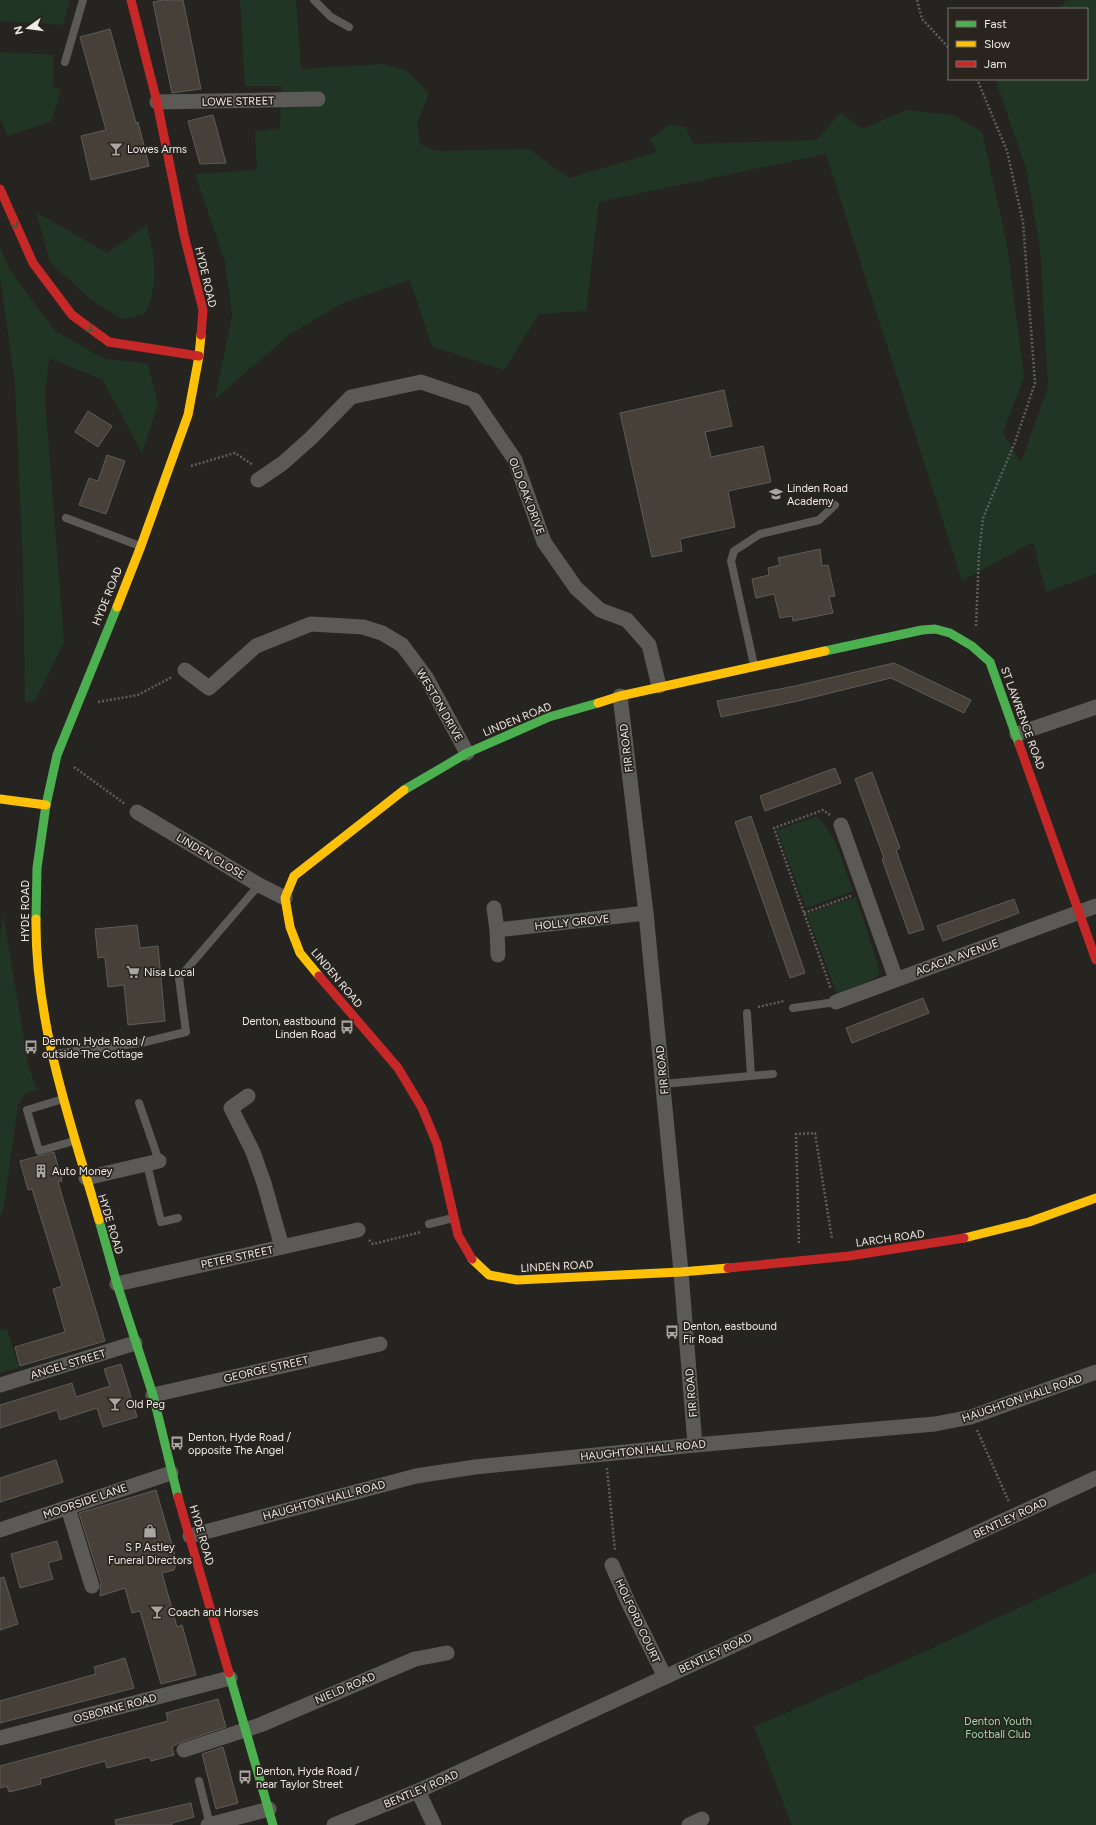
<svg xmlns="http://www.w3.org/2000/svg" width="1096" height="1825" font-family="Figtree,sans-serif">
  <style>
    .green { fill: #213524 }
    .building { fill: #474038; stroke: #5e5b59 }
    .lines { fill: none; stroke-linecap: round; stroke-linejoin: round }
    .path { stroke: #605e5c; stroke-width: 2.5; stroke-dasharray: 2 2; stroke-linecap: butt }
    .lane { stroke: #5c5a57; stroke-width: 8 }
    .street { stroke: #5c5a57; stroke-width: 15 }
    .fast { stroke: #4caf50; stroke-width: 9 }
    .slow { stroke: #ffc107; stroke-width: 9 }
    .jam { stroke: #c62828; stroke-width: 9 }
    .oneway { stroke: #375c32 }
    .labels { text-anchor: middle; stroke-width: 3.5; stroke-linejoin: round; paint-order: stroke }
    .street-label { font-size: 11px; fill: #eeeae7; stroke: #29241e }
    .poi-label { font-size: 11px; fill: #eeeae7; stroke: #29241e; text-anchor: start }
    .park-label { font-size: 11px; fill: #9bdba8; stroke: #29241e }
  </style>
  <rect width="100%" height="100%" fill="#262421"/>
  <g class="green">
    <polygon points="0,0 70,0 63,25 0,21"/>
    <polygon points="240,0 296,0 301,69 384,64 407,71 429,93 417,124 420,144 437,151 529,149 569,178 657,152 650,139 669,125 686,127 693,144 816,140 841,113 862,129 906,110 953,115 982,132 1007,244 1024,377 1003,433 1021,462 1048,387 1040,247 1026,168 995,79 1087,79 1087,9 1057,9 1067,0 1096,0 1096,574 1046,592 1033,542 962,581 826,154 599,202 586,311 539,314 504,370 432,346 410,280 343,303 290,334 215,399 232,315 225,262 195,174 257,170 255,132 280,128 282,86 245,86"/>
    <polygon points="0,52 54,55 53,88 61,89 52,121 8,136 0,118"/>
    <path d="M36 212 107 253 147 225C155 261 160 279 145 314L122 319 90 299 50 262Z"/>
    <polygon points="0,248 10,270 54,330 104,359 138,362 148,365 158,404 142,453 103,380 49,358 45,398 64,642 35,701 25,702 23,564 15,384 0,277"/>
    <path d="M816 817C835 829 845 870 853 891L806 908 777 830Z"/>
    <polygon points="856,897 878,965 879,974 872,980 837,994 807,914"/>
    <polygon points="3,913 28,1064 37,1090 26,1093 18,1105 4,1205 0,1217 0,937"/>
    <polygon points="7,1328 19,1368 0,1373 0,1330"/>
    <polygon points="1096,1572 1096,1825 792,1825 754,1727 924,1652"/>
  </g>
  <g class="building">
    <polygon points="163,0 183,0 201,89 172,93 153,2"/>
    <polygon points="110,29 136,123 138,122 149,166 91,180 81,136 106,130 80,37"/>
    <polygon points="213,115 226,163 200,164 188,121"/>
    <polygon points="724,390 732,426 705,432 711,457 763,446 771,482 728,491 735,527 680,539 682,551 652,557 620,413"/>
    <polygon points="88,411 112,426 98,447 75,432"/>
    <polygon points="107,455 125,461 106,514 79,505 89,478 98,481"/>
    <polygon points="820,549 822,566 828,565 835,596 829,597 833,613 793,621 792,616 780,618 774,594 756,598 752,579 769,575 768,568 780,565 778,558"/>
    <polygon points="894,663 971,700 964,713 891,678 798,701 721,717 717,701 795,686"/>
    <polygon points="835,768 841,783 765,811 760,796"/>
    <polygon points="872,772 900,848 896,850 924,929 909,934 882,859 884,858 855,779"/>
    <polygon points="751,816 805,973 790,978 735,822"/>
    <polygon points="1014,899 1019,913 943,941 937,926"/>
    <polygon points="137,925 140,948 158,946 165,1021 128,1025 124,985 108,987 105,957 98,958 95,929"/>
    <polygon points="923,998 929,1013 852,1043 846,1028"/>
    <polygon points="54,1152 62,1181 58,1182 105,1341 20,1366 15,1347 65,1332 53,1289 62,1286 32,1189 28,1190 20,1161"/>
    <polygon points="121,1364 137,1417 103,1427 97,1408 60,1420 57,1410 0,1428 0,1405 72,1383 76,1397 110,1386 104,1369"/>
    <polygon points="56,1460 63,1482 0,1502 0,1478"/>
    <polygon points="156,1490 177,1562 174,1570 162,1573 177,1627 182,1625 196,1675 161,1684 140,1611 132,1613 125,1588 100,1596 101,1583 79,1513"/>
    <polygon points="57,1541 62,1559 48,1563 53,1579 20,1588 11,1554"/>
    <polygon points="4,1577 18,1624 0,1630 0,1578"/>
    <polygon points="125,1658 134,1688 0,1723 0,1701 96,1674 94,1667"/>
    <polygon points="218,1699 226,1727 181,1742 172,1747 174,1755 151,1761 149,1757 107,1768 105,1761 40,1779 41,1784 9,1792 7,1786 0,1788 0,1766 168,1721 166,1713"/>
    <polygon points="223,1747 238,1803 216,1809 202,1754"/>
    <polygon points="191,1803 194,1817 172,1823 172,1825 116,1825 115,1820"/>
  </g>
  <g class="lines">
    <g class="path">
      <polyline points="917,0 922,19 949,48"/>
      <polyline points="191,466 235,453 253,465"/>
      <polyline points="976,626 979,554 983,518 1015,442 1035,383 1023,222 1007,151 977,79"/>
      <polyline points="98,702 138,695 172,677"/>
      <polyline points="74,767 125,804"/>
      <polyline points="830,815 823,810 774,828 831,989"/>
      <polyline points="804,913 851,896"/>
      <polyline points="758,1007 784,1001"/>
      <polyline points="369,1240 373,1244 421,1232"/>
      <polyline points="799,1243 796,1134 815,1133 832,1239"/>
      <polyline points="977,1430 1009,1502"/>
      <polyline points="607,1468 615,1551"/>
    </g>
    <g class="lane">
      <polyline points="314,0 331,17 349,27"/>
      <polyline points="65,62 83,0"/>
      <polyline points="66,518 140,546"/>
      <polyline points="754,665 731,561 734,551 760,534 819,520 835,505"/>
      <polyline points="793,1008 836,1002"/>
      <polyline points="747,1013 751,1076"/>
      <polyline points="52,1054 141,1043 186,1032 179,978 259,885"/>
      <polyline points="663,1084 773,1074"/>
      <polyline points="63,1099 27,1110 39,1151 74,1141"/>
      <polyline points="139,1103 159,1161"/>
      <polyline points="147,1164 161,1222 178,1218"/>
      <polyline points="429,1224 453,1218"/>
      <polyline points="199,1781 210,1825"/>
    </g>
    <g class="street">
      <polyline points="157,102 318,99"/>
      <polyline points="258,480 283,463 311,438 351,397 421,382 474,400 515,460 544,542 576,588 600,610 627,620 649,645 659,686"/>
      <polyline points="185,670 209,688 256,646 311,624 363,627 382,633 402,645 426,677 467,753"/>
      <polyline points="620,696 646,913 681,1272 695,1445"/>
      <polyline points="1017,734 1096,707"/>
      <polyline points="137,812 259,885 285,898"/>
      <polyline points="841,825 896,979"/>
      <polyline points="494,908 497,930 646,913"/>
      <polyline points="497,930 498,955"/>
      <polyline points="836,1002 1096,906"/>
      <polyline points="248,1096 231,1108 253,1152 264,1183 282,1247"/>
      <polyline points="86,1178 159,1161"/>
      <polyline points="117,1284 358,1230"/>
      <polyline points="0,1385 135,1343"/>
      <polyline points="153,1395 380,1344"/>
      <polyline points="68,1508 92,1586"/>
      <polyline points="0,1530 171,1473"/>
      <polyline points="190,1536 416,1476 475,1467 695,1445 935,1424 971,1417 1096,1372"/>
      <polyline points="612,1565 628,1602 665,1677"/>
      <polyline points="0,1738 230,1678"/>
      <polyline points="184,1750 260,1725 415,1659 447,1653"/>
      <polyline points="418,1791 434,1825"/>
      <polyline points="208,1825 269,1809"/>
      <polyline points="334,1825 418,1791 1096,1478"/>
      <polyline points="689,1825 702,1819"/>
    </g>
    <g class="fast">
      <polyline points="825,651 922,630 935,629 950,633 972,646 990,662 1019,744"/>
      <polyline points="404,790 467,753 549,717 598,703"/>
      <polyline points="36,919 37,868 46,805 57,755 117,607"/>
      <polyline points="99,1220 117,1284 153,1395 178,1497"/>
      <polyline points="229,1673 273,1825"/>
    </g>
    <g class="slow">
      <polyline points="117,607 141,546 188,415 199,356 201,335"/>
      <polyline points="598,703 620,696 825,651"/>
      <polyline points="0,799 46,805"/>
      <path d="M36 919C35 1023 70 1121 99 1220"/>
      <polyline points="319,976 300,953 290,927 285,898 294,876 404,790"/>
      <polyline points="964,1238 1029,1222 1096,1198"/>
      <polyline points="472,1259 489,1275 517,1280 681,1272 728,1268"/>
    </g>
    <g class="jam">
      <polyline points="131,0 157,102 184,235 203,310 201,335"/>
      <polyline points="0,189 33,263 72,315 109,342 199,356"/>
      <polyline points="1019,744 1096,960"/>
      <polyline points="319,976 398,1068 422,1108 437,1144 458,1235 472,1259"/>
      <polyline points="728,1268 849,1256 964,1238"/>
      <polyline points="178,1497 229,1673"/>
    </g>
  </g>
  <defs><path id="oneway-chevron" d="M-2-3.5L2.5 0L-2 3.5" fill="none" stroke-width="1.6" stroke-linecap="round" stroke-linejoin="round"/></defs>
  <g class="oneway">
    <use href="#oneway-chevron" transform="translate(15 225) rotate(65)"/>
    <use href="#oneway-chevron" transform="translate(90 329) rotate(36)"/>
  </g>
  <defs>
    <g id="bar-bare" transform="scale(1.08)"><path d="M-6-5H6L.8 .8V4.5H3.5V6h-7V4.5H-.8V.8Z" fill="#a8a5a2" stroke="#29241e" stroke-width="2.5" paint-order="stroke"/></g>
    <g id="school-bare" transform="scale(1.08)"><path d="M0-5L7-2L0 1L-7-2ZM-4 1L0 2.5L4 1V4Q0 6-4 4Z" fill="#a8a5a2" stroke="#29241e" stroke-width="2.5" paint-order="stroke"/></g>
    <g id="supermarket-bare" transform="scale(1.08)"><path d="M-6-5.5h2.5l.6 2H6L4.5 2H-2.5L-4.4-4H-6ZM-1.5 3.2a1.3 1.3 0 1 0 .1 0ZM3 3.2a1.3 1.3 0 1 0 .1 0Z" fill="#a8a5a2" stroke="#29241e" stroke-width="2.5" paint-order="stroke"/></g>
    <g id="bus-bare" transform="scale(1.08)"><path d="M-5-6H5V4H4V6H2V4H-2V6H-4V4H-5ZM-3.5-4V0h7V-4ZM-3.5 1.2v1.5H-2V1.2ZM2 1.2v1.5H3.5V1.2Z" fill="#a8a5a2" stroke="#29241e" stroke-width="2.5" paint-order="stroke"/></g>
    <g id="building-bare" transform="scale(1.08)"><path d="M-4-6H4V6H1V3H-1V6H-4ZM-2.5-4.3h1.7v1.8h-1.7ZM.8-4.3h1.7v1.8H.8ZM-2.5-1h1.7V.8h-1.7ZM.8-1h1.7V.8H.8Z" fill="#a8a5a2" stroke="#29241e" stroke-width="2.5" paint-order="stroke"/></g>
    <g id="shop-bare" transform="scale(1.08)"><path d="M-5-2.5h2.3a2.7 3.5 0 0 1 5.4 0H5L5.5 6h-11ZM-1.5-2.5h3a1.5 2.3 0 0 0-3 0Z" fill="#a8a5a2" stroke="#29241e" stroke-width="2.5" paint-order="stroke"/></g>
  </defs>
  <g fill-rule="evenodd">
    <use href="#bar-bare" x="116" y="149"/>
    <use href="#school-bare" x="776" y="494"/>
    <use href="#supermarket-bare" x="133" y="972"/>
    <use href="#bus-bare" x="347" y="1027"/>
    <use href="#bus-bare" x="31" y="1047"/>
    <use href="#building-bare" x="41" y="1171"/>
    <use href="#bus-bare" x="672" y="1332"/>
    <use href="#bar-bare" x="115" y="1404"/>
    <use href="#bus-bare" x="177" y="1443"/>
    <use href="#shop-bare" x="150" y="1531"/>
    <use href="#bar-bare" x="157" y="1612"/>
    <use href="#bus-bare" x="245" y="1777"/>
  </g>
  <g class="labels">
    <g class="street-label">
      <text transform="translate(238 101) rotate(-1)" y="4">LOWE STREET</text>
      <text transform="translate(206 277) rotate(77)" y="4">HYDE ROAD</text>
      <text transform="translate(527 496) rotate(69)" y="4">OLD OAK DRIVE</text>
      <text transform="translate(107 596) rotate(-68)" y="4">HYDE ROAD</text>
      <text transform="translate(440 705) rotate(60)" y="4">WESTON DRIVE</text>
      <text transform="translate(1023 718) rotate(70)" y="4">ST LAWRENCE ROAD</text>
      <text transform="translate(517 719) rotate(-22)" y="4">LINDEN ROAD</text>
      <text transform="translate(626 748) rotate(-97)" y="4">FIR ROAD</text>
      <text transform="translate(211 856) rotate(31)" y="4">LINDEN CLOSE</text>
      <text transform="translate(25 911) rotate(-90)" y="4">HYDE ROAD</text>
      <text transform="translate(572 922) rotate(-6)" y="4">HOLLY GROVE</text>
      <text transform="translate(957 957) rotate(-20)" y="4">ACACIA AVENUE</text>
      <text transform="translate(337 978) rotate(50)" y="4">LINDEN ROAD</text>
      <text transform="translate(662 1070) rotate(-96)" y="4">FIR ROAD</text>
      <text transform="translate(111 1224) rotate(73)" y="4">HYDE ROAD</text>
      <text transform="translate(890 1238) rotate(-8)" y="4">LARCH ROAD</text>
      <text transform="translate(237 1257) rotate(-12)" y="4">PETER STREET</text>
      <text transform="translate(557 1266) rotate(-3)" y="4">LINDEN ROAD</text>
      <text transform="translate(68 1364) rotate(-17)" y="4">ANGEL STREET</text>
      <text transform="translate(266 1369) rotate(-13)" y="4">GEORGE STREET</text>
      <text transform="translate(691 1393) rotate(-95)" y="4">FIR ROAD</text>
      <text transform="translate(1022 1398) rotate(-19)" y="4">HAUGHTON HALL ROAD</text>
      <text transform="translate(643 1450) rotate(-6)" y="4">HAUGHTON HALL ROAD</text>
      <text transform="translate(324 1500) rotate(-15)" y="4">HAUGHTON HALL ROAD</text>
      <text transform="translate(85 1501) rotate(-19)" y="4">MOORSIDE LANE</text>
      <text transform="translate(1010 1518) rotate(-25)" y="4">BENTLEY ROAD</text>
      <text transform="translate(202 1535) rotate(74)" y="4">HYDE ROAD</text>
      <text transform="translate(638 1621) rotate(65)" y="4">HOLFORD COURT</text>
      <text transform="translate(715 1653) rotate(-25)" y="4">BENTLEY ROAD</text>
      <text transform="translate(345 1688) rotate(-23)" y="4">NIELD ROAD</text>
      <text transform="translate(115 1708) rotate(-15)" y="4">OSBORNE ROAD</text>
      <text transform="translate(421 1789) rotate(-23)" y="4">BENTLEY ROAD</text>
    </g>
    <g class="poi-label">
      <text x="127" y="153">Lowes Arms</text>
      <text x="787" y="492">Linden Road<tspan x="787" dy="13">Academy</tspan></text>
      <text x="144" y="976">Nisa Local</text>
      <text x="336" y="1025" text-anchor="end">Denton, eastbound<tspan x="336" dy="13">Linden Road</tspan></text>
      <text x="42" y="1045">Denton, Hyde Road /<tspan x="42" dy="13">outside The Cottage</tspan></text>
      <text x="52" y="1175">Auto Money</text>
      <text x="683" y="1330">Denton, eastbound<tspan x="683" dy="13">Fir Road</tspan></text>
      <text x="126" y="1408">Old Peg</text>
      <text x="188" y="1441">Denton, Hyde Road /<tspan x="188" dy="13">opposite The Angel</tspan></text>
      <text x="150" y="1551" text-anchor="middle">S P Astley<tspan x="150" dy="13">Funeral Directors</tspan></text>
      <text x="168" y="1616">Coach and Horses</text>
      <text x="256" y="1775">Denton, Hyde Road /<tspan x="256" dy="13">near Taylor Street</tspan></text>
    </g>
    <g class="park-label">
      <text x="998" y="1725">Denton Youth<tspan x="998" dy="13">Football Club</tspan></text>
    </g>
  </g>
  <rect x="948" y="8" width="140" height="72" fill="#29241e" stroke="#78736e"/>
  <rect x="956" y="21" width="20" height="6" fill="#4caf50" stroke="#78736e"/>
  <text x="984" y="28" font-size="12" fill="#eeeae7">Fast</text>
  <rect x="956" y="41" width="20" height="6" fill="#ffc107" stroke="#78736e"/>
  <text x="984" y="48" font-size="12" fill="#eeeae7">Slow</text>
  <rect x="956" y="61" width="20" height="6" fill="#c62828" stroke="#78736e"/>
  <text x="984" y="68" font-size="12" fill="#eeeae7">Jam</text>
  <g transform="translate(28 28) rotate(256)" stroke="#29241e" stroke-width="3" paint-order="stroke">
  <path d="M0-3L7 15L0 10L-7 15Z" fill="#eeeae7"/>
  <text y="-6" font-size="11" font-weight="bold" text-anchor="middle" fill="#eeeae7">N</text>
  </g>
</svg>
